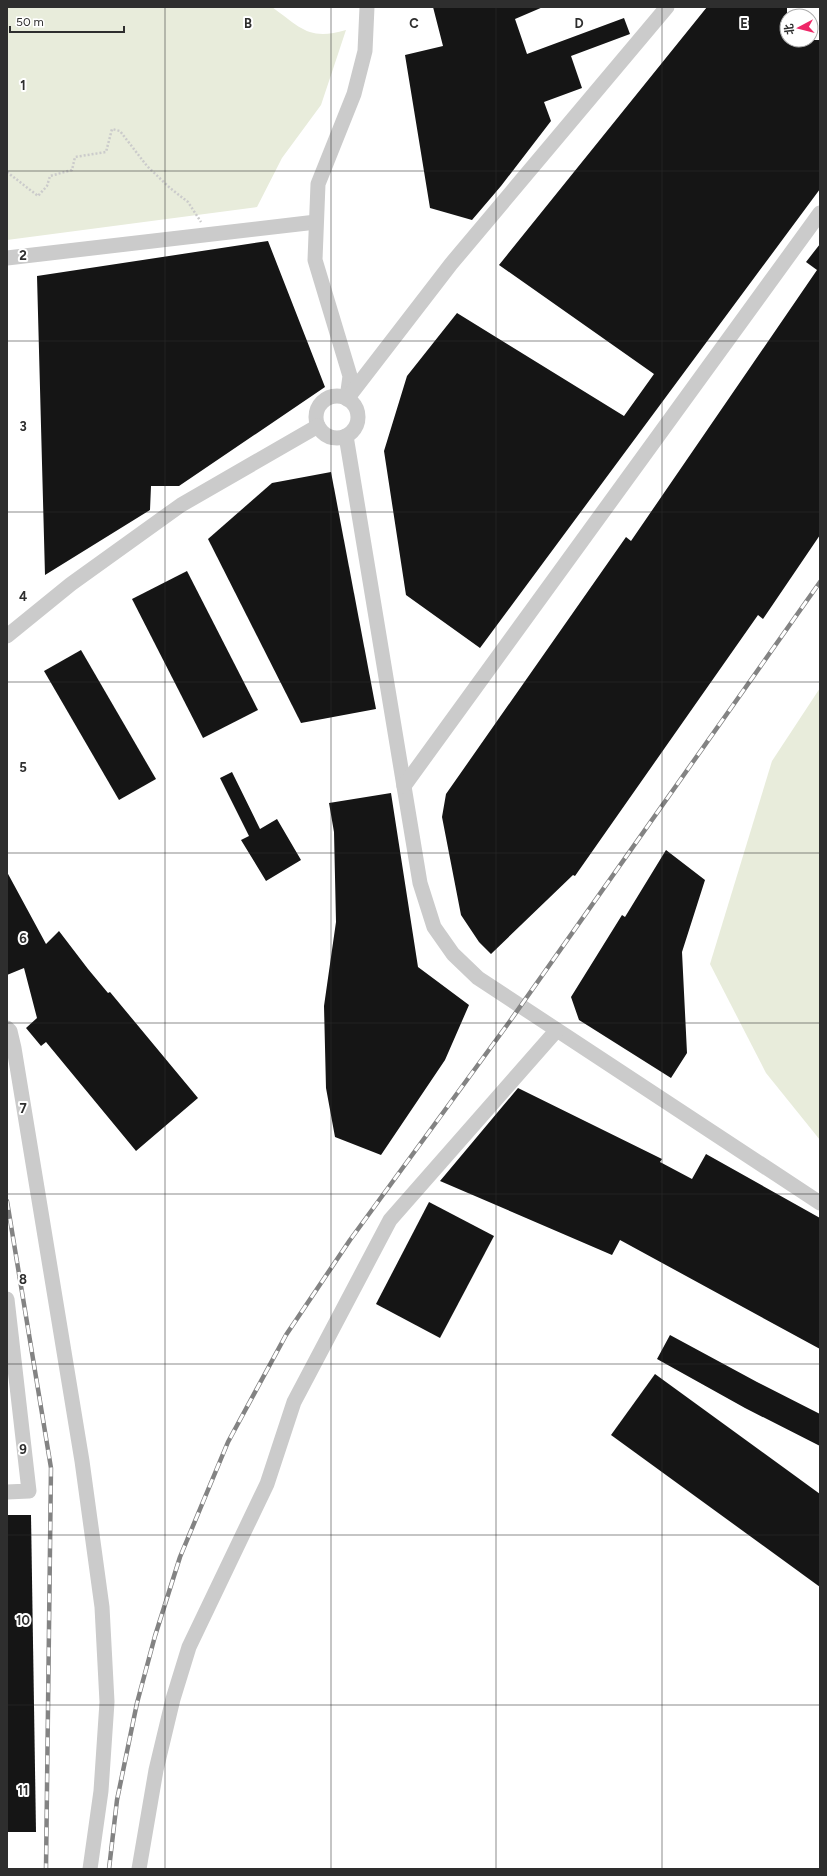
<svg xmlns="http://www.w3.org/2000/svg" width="827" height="1876" font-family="Figtree,'Noto Sans SC',sans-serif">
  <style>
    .green { fill: #e8ecdb }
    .building { fill: #151515 }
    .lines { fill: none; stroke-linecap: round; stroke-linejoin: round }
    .path { stroke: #cbcbcb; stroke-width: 2.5; stroke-dasharray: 2 2; stroke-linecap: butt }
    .minor { stroke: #cbcbcb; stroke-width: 15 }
    .rail-casing { stroke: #838383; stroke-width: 4.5 }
    .rail { stroke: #fff; stroke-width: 3; stroke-dasharray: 9; stroke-linecap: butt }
    .grid { fill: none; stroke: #2e2e2e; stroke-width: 1; stroke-opacity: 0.55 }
    .grid-label { font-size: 13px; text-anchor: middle; font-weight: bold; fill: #2e2e2e; stroke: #fff; stroke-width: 4; stroke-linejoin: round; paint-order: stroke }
  </style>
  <rect width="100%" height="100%" fill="#fff"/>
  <g class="green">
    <path d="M7 7H272C301 28 309 41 346 30L321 105 282 158 257 207 7 240Z"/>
    <polygon points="820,688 820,1140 766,1073 710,964 772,761"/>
  </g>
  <g class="building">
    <polygon points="433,7 543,7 515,19 527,54 624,18 630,34 571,56 582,88 544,102 551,121 501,186 472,220 430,208 405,55 443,46"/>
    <polygon points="707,7 787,7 787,40 820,40 820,189 480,648 406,595 384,451 407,376 457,313 624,416 654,374 499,265"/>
    <polygon points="268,241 325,387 179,486 151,486 150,510 45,575 37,276"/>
    <polygon points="820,244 820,535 763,619 758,615 575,876 573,875 491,954 479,942 461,915 442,817 446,794 626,537 631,541 817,270 806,262"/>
    <polygon points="331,472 376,709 301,723 208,539 272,483"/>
    <polygon points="187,571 258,710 203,738 132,599"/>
    <polygon points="81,650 156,779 119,800 44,671"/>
    <polygon points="232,772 260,829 277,819 301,860 266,881 241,840 249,836 220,778"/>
    <polygon points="391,793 418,967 469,1005 445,1060 381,1155 335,1137 326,1088 324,1006 336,922 334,832 329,803"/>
    <polygon points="666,850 705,880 682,952 687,1053 671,1078 579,1020 571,997 622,915 625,917"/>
    <polygon points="7,872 46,944 59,931 88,969 108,993 110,992 198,1098 136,1151 46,1042 41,1046 26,1028 37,1018 24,968 7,975"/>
    <polygon points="518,1088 662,1159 660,1162 692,1179 706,1154 820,1218 820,1349 620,1240 612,1255 440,1181"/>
    <polygon points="429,1202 494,1236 440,1338 376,1304"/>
    <polygon points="670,1335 757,1382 820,1414 820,1446 745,1408 657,1359"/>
    <polygon points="655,1374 820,1494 820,1587 611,1435"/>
    <polygon points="7,1515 31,1515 36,1832 7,1832"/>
  </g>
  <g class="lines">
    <polyline class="path" points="7,172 38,196 47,186 50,176 72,170 75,157 106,152 112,129 120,131 147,166 170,188 188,202 201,222"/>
    <g class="minor">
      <polyline points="7,258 316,222"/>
      <circle cx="337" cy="417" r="21"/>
      <polyline points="347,398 350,376 315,260 318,184 354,94 365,51 367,7"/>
      <polyline points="347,399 451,264 667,7"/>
      <polyline points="346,436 420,883 434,927 453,954 478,978 820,1203"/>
      <polyline points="7,636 71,584 181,505 318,426"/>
      <polyline points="404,786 820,213"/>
      <polyline points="7,1028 10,1031 14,1048 82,1461 102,1607 107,1702 101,1791 90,1869"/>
      <polyline points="7,1299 29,1491 7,1492"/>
      <polyline points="139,1869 156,1770 173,1699 189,1647 267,1484 294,1402 390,1220 556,1031"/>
    </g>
    <g class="rail-casing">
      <g id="rail">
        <polyline points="7,1201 51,1468 46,1869"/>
        <polyline points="109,1869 117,1800 137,1703 155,1636 180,1557 228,1442 286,1335 350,1240 510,1021 820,582"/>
      </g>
    </g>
    <use href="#rail" class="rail"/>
  </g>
  <path class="grid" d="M165 7V1869M331 7V1869M496 7V1869M662 7V1869M7 171H820M7 341H820M7 512H820M7 682H820M7 853H820M7 1023H820M7 1194H820M7 1364H820M7 1535H820M7 1705H820"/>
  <g class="grid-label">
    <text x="248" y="28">B</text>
    <text x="414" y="28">C</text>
    <text x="579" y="28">D</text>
    <text x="744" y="28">E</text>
    <text x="23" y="90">1</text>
    <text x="23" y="260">2</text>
    <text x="23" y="431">3</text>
    <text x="23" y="601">4</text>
    <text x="23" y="772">5</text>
    <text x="23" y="943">6</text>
    <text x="23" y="1113">7</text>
    <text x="23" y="1284">8</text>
    <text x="23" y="1454">9</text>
    <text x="23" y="1625">10</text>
    <text x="23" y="1795">11</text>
  </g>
  <rect width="827" height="1876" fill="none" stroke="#2e2e2e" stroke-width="16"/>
  <g transform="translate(799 28) rotate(263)"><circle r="19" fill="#ffffff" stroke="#ababab"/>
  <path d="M0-3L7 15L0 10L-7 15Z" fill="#ee2767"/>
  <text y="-6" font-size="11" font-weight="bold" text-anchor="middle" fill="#2e2e2e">北</text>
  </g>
  <path d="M10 26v6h114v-6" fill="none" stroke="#2e2e2e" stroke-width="2"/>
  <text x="16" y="26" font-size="12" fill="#2e2e2e" stroke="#ffffff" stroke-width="3" paint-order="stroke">50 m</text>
</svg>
